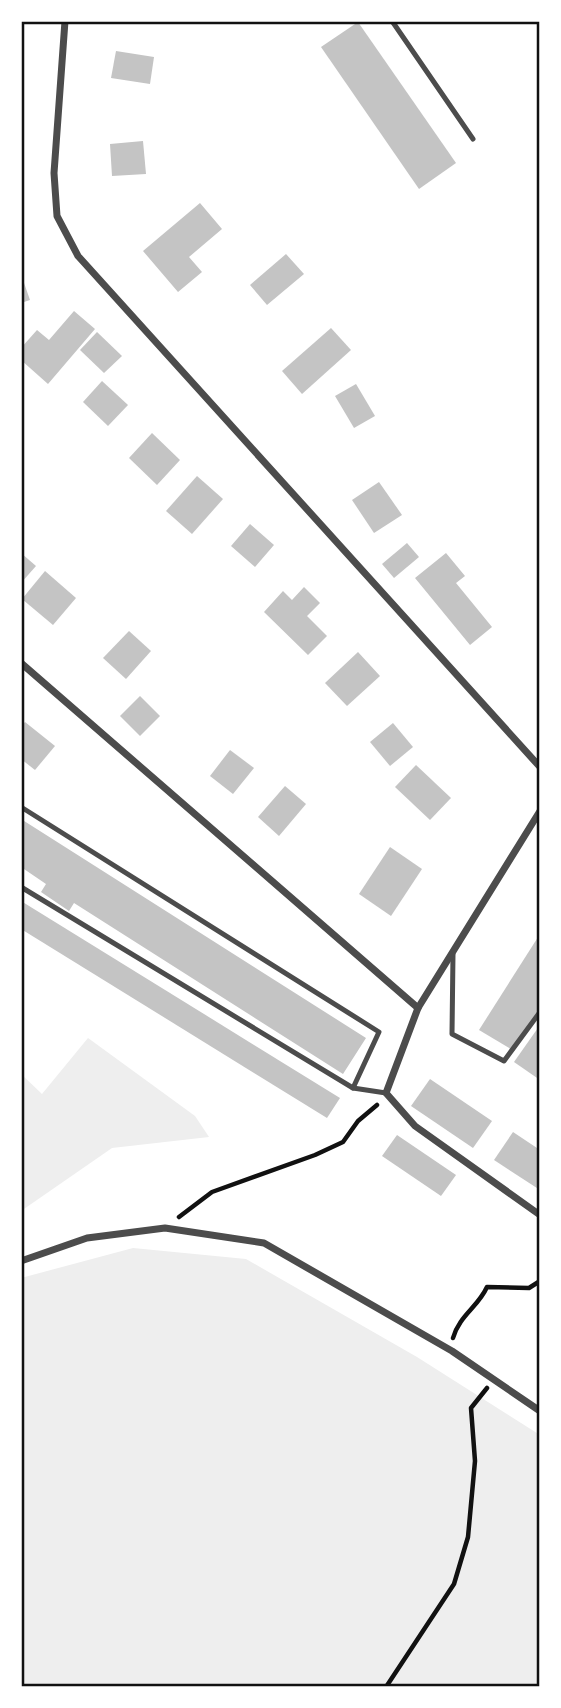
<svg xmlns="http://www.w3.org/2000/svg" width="561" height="1708" font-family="Roboto,sans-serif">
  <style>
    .green { fill: #eee }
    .building { fill: #c4c4c4 }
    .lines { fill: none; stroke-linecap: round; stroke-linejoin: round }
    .path { stroke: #111; stroke-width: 4.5 }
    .service { stroke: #4c4c4c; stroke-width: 5 }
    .minor { stroke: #4c4c4c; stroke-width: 7 }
    .neatline { fill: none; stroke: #111; stroke-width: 2.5 }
  </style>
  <rect width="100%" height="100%" fill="#fff"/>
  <g class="green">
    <polygon points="88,1038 195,1116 209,1137 112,1148 21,1211 21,1074 42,1094"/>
    <polygon points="133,1248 246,1259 417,1357 540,1435 540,1687 21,1687 21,1278"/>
  </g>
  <g class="building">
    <polygon points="358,22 456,163 419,189 321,47"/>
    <polygon points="116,51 154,57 150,84 111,78"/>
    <polygon points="143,141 146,174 112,176 110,144"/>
    <polygon points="200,203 222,229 189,257 202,272 178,292 143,251"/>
    <polygon points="286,254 304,274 267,305 250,285"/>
    <polygon points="23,280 30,300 21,303 21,281"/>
    <polygon points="74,311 95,329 48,384 21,360 21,348 37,330 49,340"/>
    <polygon points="331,328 351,350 302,394 282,371"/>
    <polygon points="97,332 122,356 104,373 80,350"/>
    <polygon points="102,381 128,405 108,426 83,402"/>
    <polygon points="356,384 375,416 354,428 335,396"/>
    <polygon points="152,433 180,460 157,485 129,458"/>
    <polygon points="197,476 223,499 192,534 166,511"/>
    <polygon points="379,482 402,515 374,533 352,500"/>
    <polygon points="250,524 274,545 255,567 231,546"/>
    <polygon points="407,543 419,557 394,578 382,564"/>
    <polygon points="21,553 36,566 21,583"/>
    <polygon points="446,553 465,576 456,583 492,627 470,645 415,578"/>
    <polygon points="45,571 76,598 53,625 22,599"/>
    <polygon points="304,587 320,603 307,616 327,636 308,655 264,612 283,591 292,600"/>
    <polygon points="129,631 151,651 126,679 103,658"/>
    <polygon points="358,652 380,676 347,706 325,683"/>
    <polygon points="140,696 160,716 140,736 120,716"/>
    <polygon points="25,722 55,746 35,770 21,759 21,727"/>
    <polygon points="393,723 413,747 390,766 370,742"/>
    <polygon points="230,750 254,768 233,794 210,776"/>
    <polygon points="416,765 451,798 430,820 395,787"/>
    <polygon points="285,786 306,804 279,836 258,817"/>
    <polygon points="21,819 366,1038 343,1074 74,903 69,911 41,892 46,884 21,867"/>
    <polygon points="390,847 422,869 391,916 359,894"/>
    <polygon points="21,901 340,1098 327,1118 21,929"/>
    <polygon points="540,934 540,1010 514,1051 479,1030"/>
    <polygon points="540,1025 540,1080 514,1062"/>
    <polygon points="430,1079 492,1121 473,1148 411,1106"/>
    <polygon points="513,1132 540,1150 540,1190 494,1160"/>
    <polygon points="397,1135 456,1175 441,1196 382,1156"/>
  </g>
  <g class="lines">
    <g class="path">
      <polyline points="179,1217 212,1192 315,1155 343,1142 358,1121 377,1105"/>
      <path d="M453 1338C459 1316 478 1307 487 1287L529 1288 540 1281"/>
      <polyline points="386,1687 454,1584 468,1537 475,1461 471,1408 487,1388"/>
    </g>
    <g class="service">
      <polyline points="392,21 473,139"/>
      <polyline points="21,807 379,1032 353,1088"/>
      <polyline points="21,887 353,1088 386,1093"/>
      <polyline points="453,954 452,1034 504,1061 540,1012"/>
    </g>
    <g class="minor">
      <polyline points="65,21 54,173 57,216 78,256 540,767"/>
      <polyline points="21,663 418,1008"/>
      <polyline points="540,811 418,1008 386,1093 415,1126 540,1215"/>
      <polyline points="21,1261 87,1238 165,1228 264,1243 452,1351 540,1411"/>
    </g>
  </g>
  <rect width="561" height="1708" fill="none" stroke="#ffffff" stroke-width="46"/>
  <rect x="23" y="23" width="515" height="1662" class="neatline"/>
</svg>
